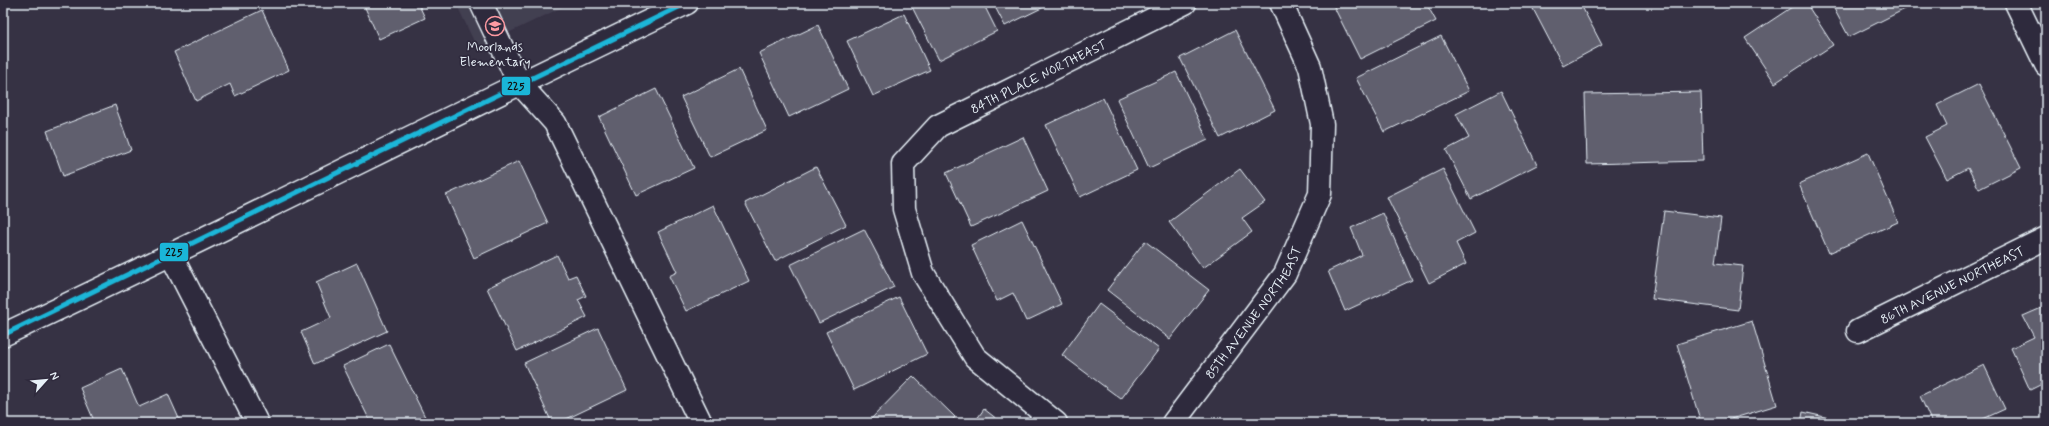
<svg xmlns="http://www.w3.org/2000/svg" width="2049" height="426" font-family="Mynerve,sans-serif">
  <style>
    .built { fill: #433f51 }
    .building { fill: #605e6e; stroke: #e8f1f8 }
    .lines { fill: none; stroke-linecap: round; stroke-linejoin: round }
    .minor-casing { stroke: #e8f1f8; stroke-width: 25 }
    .minor { stroke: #2f2a3d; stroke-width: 22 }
    .bus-1-casing { stroke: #2f2a3d; stroke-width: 8 }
    .bus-1 { stroke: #1ab6d8; stroke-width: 5 }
    .labels { text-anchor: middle; stroke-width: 3.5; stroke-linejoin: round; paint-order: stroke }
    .poi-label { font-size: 13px; fill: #e8f1f8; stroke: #2f2a3d }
    .street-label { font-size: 13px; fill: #e8f1f8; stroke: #2f2a3d }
    .line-badge { stroke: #2f2a3d; stroke-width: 1.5 }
    .pale-badge-label { font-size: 11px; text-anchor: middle; font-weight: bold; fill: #111 }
  </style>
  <rect width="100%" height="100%" fill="#363244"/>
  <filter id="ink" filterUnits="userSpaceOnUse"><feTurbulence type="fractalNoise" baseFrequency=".025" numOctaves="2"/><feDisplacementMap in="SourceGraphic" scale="8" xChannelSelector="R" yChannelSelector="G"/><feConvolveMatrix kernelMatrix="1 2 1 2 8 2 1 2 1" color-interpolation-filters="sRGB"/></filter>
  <g filter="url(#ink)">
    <polygon class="built" points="456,3 571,3 477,48"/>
    <g class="building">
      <polygon points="363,3 418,3 425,18 379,39"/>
      <polygon points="910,3 983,3 997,31 939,60"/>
      <polygon points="993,3 1052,3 1005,26"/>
      <polygon points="1332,3 1426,3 1436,21 1360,59"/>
      <polygon points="1530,3 1580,3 1602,45 1563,66"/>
      <polygon points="1798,3 1806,3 1833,45 1775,83 1745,38"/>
      <polygon points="1831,3 1917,3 1849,37"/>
      <polygon points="262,10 289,70 235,96 230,84 196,101 174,52"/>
      <polygon points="904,14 930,70 873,96 847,41"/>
      <polygon points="818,25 848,89 789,117 759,53"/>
      <polygon points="1235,30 1275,110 1220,138 1180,58"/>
      <polygon points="1441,36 1469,91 1384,132 1356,78"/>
      <polygon points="739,69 767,130 710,157 681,97"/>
      <polygon points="1176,72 1208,140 1149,168 1117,99"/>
      <polygon points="1979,84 2021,168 1979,189 1968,168 1947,179 1925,137 1947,126 1937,105"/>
      <polygon points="656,89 694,168 636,195 599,117"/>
      <polygon points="1501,91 1537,165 1471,199 1446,150 1469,138 1456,114"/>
      <polygon points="1701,92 1703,161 1587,164 1585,94"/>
      <polygon points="1103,98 1137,170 1080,197 1046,125"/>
      <polygon points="115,105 131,150 63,176 47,131"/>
      <polygon points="1023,137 1048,191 971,227 946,173"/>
      <polygon points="1868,153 1898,222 1829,253 1799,184"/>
      <polygon points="519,161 548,223 474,258 446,195"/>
      <polygon points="816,167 846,225 775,261 745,203"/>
      <polygon points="1240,169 1265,202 1242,218 1252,232 1203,268 1169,222"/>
      <polygon points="1443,169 1475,233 1456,243 1466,264 1429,283 1387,197"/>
      <polygon points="713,205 749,281 686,311 669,276 677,272 658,232"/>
      <polygon points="1664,211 1721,218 1715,263 1743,266 1738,310 1652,299"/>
      <polygon points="1383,213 1412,280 1345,311 1328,271 1362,255 1351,228"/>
      <polygon points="1022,220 1062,304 1026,321 1013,293 997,301 971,245"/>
      <polygon points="864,229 894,287 819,323 790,265"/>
      <polygon points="1145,241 1209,290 1170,339 1107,290"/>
      <polygon points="557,255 568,278 576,275 586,296 578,300 587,317 517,351 487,288"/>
      <polygon points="357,263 387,331 315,364 301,332 331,318 316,282"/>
      <polygon points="899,297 927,354 854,390 826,332"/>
      <polygon points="1099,304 1159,349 1121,399 1062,355"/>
      <polygon points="2046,306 2046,382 2030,390 2011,348 2034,337 2023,316"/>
      <polygon points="1752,321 1777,405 1718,423 1701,423 1677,344"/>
      <polygon points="598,328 627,390 558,423 552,423 524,363"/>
      <polygon points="389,344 428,423 371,423 343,366"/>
      <polygon points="1984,365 2005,409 1983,419 1985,423 1932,423 1920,396"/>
      <polygon points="122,369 139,407 168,394 181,423 95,423 80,388"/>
      <polygon points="913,376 955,417 950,423 867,423"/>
      <polygon points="984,409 1002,423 974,423"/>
      <polygon points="1803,412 1847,422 1846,423 1801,423"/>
    </g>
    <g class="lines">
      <g class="minor-casing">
        <g id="minor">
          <polyline points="481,3 519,83 555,123 701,423"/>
          <polyline points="2016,3 2046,65"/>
          <polyline points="171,255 257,423"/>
          <path id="s1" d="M1858 331 2046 238"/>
          <path d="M3 335C232 227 458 112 687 3"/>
          <path id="s2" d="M1056 423 975 357 923 273 904 209 903 164 938 126 1185 3"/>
          <path id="s3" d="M1173 423 1285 274 1320 194 1322 124 1310 67 1281 3"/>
        </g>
      </g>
      <use href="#minor" class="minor"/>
      <g class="bus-1-casing">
        <polyline id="bus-1" points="3,335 687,3"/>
      </g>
      <use href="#bus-1" class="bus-1"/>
    </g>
  </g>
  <defs>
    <g id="school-ring" transform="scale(1)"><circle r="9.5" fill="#2f2a3d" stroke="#ff9aa2" stroke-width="1.5"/><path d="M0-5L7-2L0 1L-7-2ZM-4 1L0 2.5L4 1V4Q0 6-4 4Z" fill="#ff9aa2"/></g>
  </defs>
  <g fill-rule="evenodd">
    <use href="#school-ring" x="495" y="26"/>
  </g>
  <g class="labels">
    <g class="poi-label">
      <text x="495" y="51">Moorlands<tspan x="495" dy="15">Elementary</tspan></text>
    </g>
    <g class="street-label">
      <text dy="5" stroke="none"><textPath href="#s2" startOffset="479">84TH PLACE NORTHEAST</textPath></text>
      <text dy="5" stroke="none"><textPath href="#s1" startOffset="105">86TH AVENUE NORTHEAST</textPath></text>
      <text dy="5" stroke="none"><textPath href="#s3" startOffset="137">85TH AVENUE NORTHEAST</textPath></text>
    </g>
  </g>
  <g class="line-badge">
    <rect x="501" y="76" width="30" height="20" rx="4" fill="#1ab6d8"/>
    <rect x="159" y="242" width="30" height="20" rx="4" fill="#1ab6d8"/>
  </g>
  <g class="pale-badge-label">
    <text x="516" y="90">225</text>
    <text x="174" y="256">225</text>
  </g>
  <rect width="2049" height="426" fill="none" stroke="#2f2a3d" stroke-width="16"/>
  <rect x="8" y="8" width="2033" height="410" fill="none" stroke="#e8f1f8" stroke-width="1.5" filter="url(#ink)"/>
  <g transform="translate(46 380) rotate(63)" stroke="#2f2a3d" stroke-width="3" paint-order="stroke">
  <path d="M0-3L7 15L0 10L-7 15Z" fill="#e8f1f8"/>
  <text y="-6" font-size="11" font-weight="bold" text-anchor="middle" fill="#e8f1f8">N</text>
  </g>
</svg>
